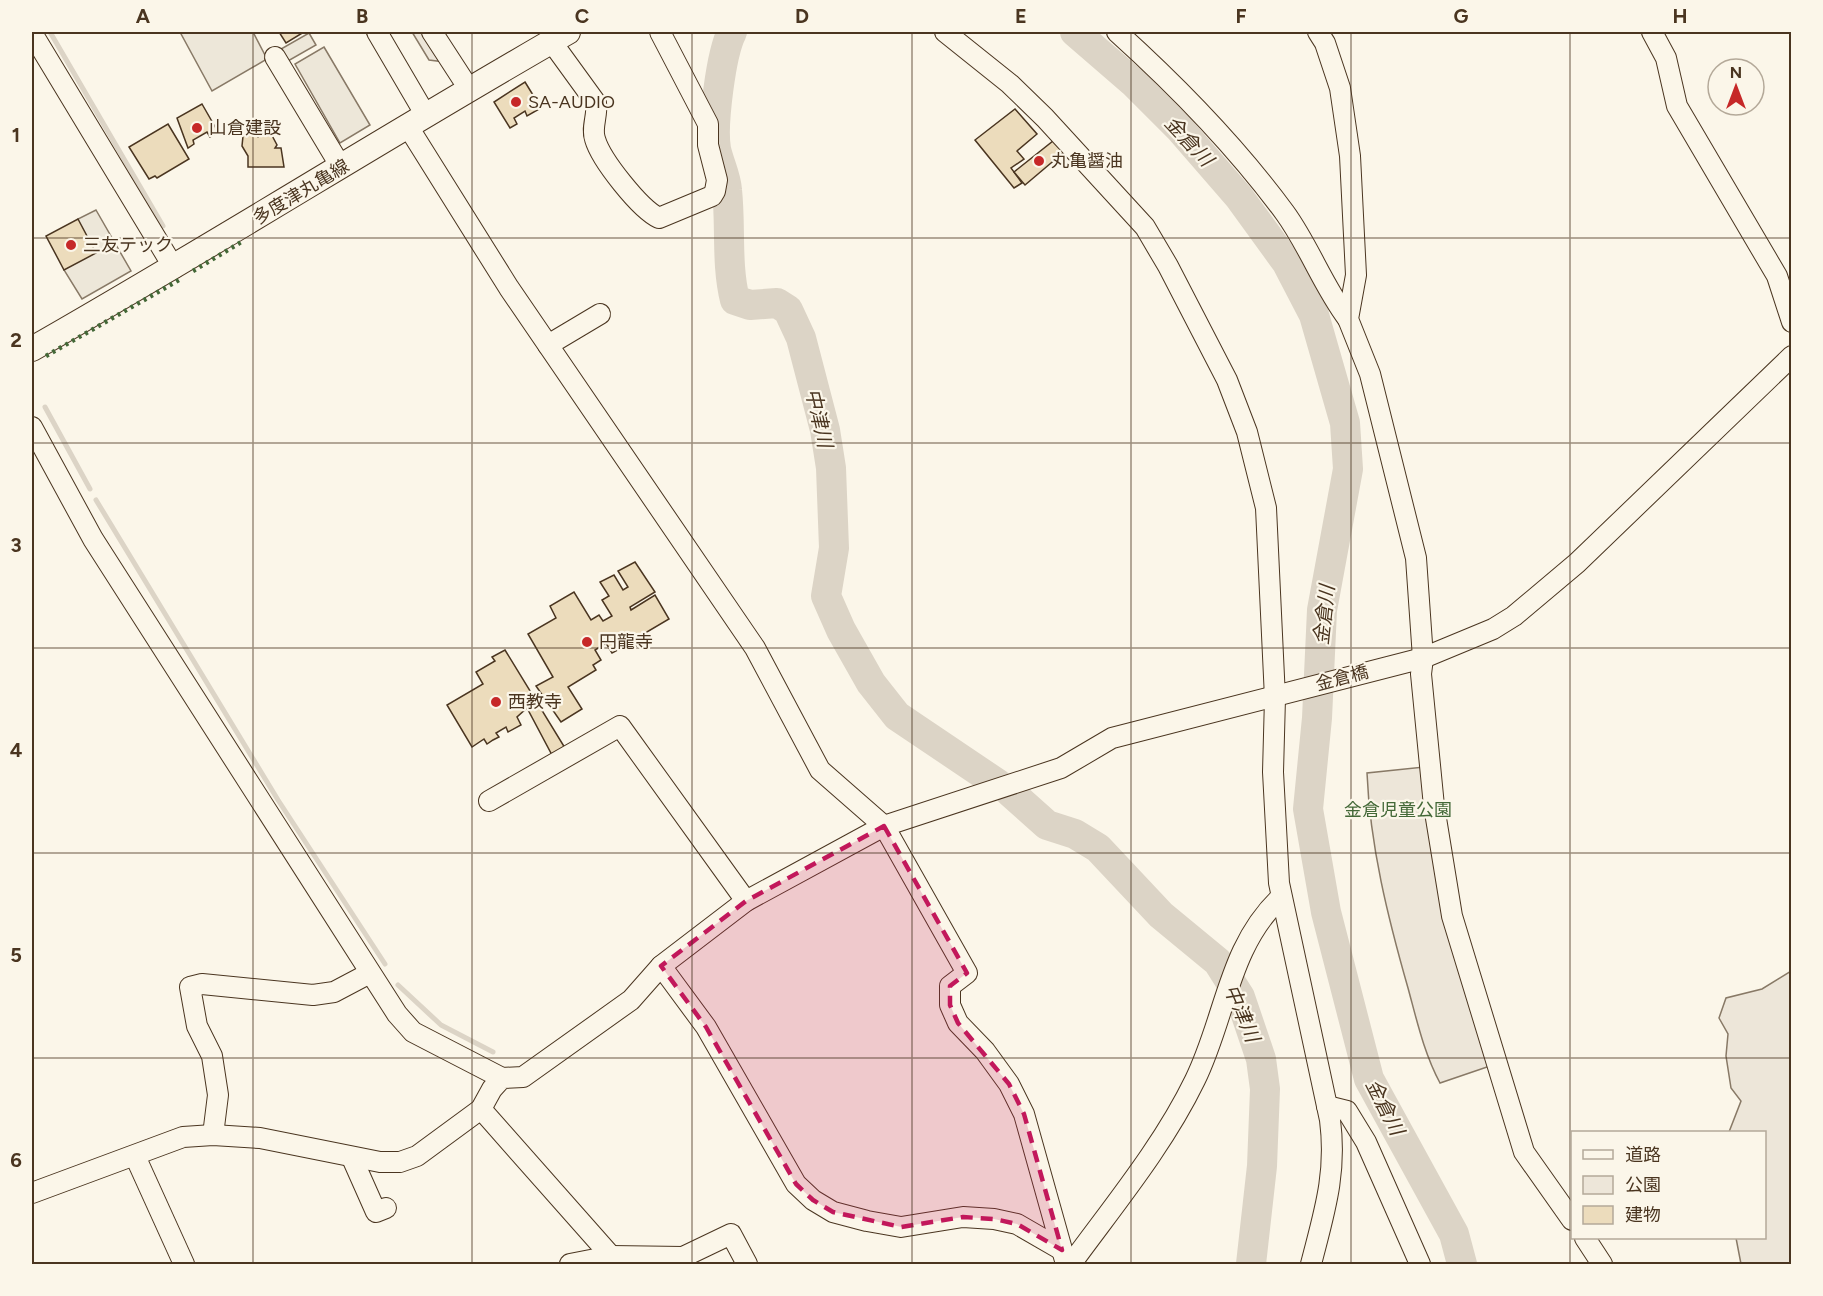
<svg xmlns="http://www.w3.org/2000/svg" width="1823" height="1296" font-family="Figtree,'Noto Sans JP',sans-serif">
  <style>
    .green { fill: #ede6d9; stroke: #887966; stroke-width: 1.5 }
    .parking { fill: #ede7d9; stroke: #887966; stroke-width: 1.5 }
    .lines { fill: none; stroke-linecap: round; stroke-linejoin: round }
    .stream { stroke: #dcd4c6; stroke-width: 5 }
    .river { stroke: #dcd4c6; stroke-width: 30 }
    .building { fill: #ecdcbc; stroke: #4a3520; stroke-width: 1.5 }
    .minor-casing { stroke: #4a3520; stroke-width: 22 }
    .major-casing { stroke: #4a3520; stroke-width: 26 }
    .minor { stroke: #fbf6e9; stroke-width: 20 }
    .major { stroke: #fbf6e9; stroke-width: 24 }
    .hedge { stroke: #436837; stroke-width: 4.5; stroke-dasharray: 3 4.5; stroke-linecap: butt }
    .marked { fill: #c2185b; fill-opacity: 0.2; stroke: #c2185b; stroke-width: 4.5; stroke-dasharray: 12 8; stroke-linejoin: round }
    .grid { fill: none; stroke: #4a3520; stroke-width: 1.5; stroke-opacity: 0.55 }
    .poi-dot { fill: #c62828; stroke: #fbf6e9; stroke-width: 2 }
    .labels { text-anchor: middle; stroke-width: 4.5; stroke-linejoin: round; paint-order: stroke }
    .poi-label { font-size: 18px; fill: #4a3520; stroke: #fbf6e9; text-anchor: start }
    .street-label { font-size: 18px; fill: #4a3520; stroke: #fbf6e9 }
    .park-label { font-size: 18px; fill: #436837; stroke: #fbf6e9 }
    .water-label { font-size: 20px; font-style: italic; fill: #4a3520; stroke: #fbf6e9 }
    .neatline { fill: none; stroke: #4a3520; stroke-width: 2 }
    .grid-label { font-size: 20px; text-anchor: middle; font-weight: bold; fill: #4a3520 }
  </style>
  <rect width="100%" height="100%" fill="#fbf6e9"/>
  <g class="green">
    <polygon points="412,32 426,32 445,62 429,60"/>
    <path d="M1424 767 1490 1066 1440 1083C1424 1053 1417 1021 1408 988 1388 918 1370 846 1367 773Z"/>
    <polygon points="1791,971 1791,1264 1741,1264 1736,1238 1764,1238 1764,1132 1729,1132 1741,1101 1731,1088 1726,1056 1728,1034 1719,1018 1726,998 1762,989"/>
  </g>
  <g class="parking">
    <polygon points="180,32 253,32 267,59 212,91"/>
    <polygon points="309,33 316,45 281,65 274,53"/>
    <polygon points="324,47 370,125 340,143 295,64"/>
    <polygon points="96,210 131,271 82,299 64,270 78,219"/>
  </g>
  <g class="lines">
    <g class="stream">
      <polyline points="50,32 163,226"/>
      <polyline points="45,407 90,489"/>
      <polyline points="96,500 278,800 385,964"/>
      <polyline points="398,985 441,1025 493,1052"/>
    </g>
    <g class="river">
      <path d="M732 32C721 53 712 125 716 149 719 163 726 176 727 190 731 227 726 264 735 300L750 305 777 303 788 310 801 338 825 430 831 468 834 548 826 596 841 630 871 683 897 716 998 784"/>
      <polyline points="1075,32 1134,83 1180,129 1239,197 1287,263 1314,315 1345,423 1348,469 1322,610 1317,718 1308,809 1326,912 1369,1079 1454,1234 1462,1264"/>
      <polyline points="1010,792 1047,825 1075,834 1098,848 1161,915 1218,962 1240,997 1261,1059 1265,1089 1262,1166 1251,1264"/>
    </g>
  </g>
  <g class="building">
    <polygon points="279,32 304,32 286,43"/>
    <polygon points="525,82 541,108 527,116 525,111 514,118 517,124 510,128 494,102"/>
    <polygon points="202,104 218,132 210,137 207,132 193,140 194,144 188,148 177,118"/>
    <polygon points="1015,109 1037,134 1017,151 1024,159 1011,168 1022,183 1014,188 975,140"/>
    <polygon points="168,124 189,159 157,178 155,176 149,179 129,147"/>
    <polygon points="254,130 258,137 269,130 277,145 275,148 281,148 284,167 248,167 248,156 242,146 243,136"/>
    <polygon points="1053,141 1064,152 1025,185 1014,172"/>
    <polygon points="78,219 96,253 64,270 46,236"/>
    <polygon points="635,562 655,592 630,607 631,610 655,595 669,619 640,636 644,642 628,650 625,646 612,653 606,643 595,650 601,660 593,665 596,670 568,687 582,709 561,722 536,686 553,677 528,634 556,618 550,606 574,592 591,620 599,615 603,621 612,616 602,600 609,596 600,582 614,575 623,590 628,587 618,571"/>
    <polygon points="505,650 565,748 552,755 527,708 517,717 521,725 508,732 506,727 496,733 499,737 493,740 487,744 484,739 472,747 447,705 483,684 476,672 495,661 492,657"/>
  </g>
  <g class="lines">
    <g class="minor-casing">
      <g id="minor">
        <polyline points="377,32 425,114"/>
        <polyline points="432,32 469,89"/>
        <path d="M945 32 1010 84 1045 118 1145 227 1168 266 1227 380 1247 432 1266 508 1275 698 1273 772 1279 883 1330 1120C1337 1174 1324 1213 1311 1264"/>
        <path d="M1117 32C1179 88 1235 145 1285 213 1309 246 1323 286 1348 319"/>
        <polyline points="1318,32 1325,43 1340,88 1350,156 1356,275 1348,319 1370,374 1416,558 1423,658 1421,674 1434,806 1452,916 1524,1152 1572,1220"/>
        <polyline points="1652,32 1666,58 1677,106 1777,276 1792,322"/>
        <polyline points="32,33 174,268"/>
        <path d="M551 41 596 103C598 115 591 128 595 139 601 160 640 209 659 218L712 196 715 191 717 180 708 145V124L660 32"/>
        <polyline points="275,57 341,167"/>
        <polyline points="407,125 509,288 755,648 820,770 884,826 967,973 950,986 950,1005 958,1023 985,1051 1009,1084 1024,1114 1066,1264"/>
        <polyline points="548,345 600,314"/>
        <polyline points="32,427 93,539 397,1014 413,1032 502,1078"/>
        <polyline points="489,801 620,726 746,901"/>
        <polyline points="661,966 706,1027 796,1184 813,1200 833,1212 867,1221 901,1227 963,1217 994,1219 1017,1224 1062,1250"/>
        <polyline points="1327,1106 1347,1111 1366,1142 1420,1264"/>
        <polyline points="481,1109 611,1256"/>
        <polyline points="213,1135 218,1095 212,1056 197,1026 190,987 202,984 313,995 334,992 370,973"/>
        <polyline points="135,1156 184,1264"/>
        <polyline points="352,1158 376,1212 386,1208"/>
        <polyline points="32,1193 183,1137 213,1135 260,1138 380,1162 400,1162 417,1156 481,1109 492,1089 502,1078 523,1077 631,1000 661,966 746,901 884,826 1061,768 1112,738 1423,658 1493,629 1514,616 1577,563 1792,356"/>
        <polyline points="1585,1238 1602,1264"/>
        <polyline points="570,1264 611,1256 683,1257 731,1234 747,1264"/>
        <path d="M1071 1264C1114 1205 1163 1146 1195 1080 1226 1017 1228 947 1281 897"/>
      </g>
    </g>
    <g class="major-casing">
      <path id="major" d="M32 349C213 246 388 135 568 32"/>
    </g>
    <use href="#minor" class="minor"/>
    <use href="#major" class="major"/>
    <g class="hedge">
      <polyline points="193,271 243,241"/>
      <polyline points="46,356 179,280"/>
    </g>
  </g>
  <path class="marked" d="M884 826 967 973 950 986V1005L958 1023 1009 1084 1024 1114 1062 1250 1017 1224 994 1219 963 1217 901 1227 833 1212 813 1200 796 1184 706 1027 661 966 746 901Z"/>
  <path class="grid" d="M253 32V1264M472 32V1264M692 32V1264M912 32V1264M1131 32V1264M1351 32V1264M1570 32V1264M32 238H1792M32 443H1792M32 648H1792M32 853H1792M32 1058H1792"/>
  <g class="poi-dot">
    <circle cx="516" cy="102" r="6"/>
    <circle cx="197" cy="128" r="6"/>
    <circle cx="1039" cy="161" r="6"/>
    <circle cx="71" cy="245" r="6"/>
    <circle cx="587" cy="642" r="6"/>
    <circle cx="496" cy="702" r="6"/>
  </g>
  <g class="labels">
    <g class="poi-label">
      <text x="528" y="108">SA-AUDIO</text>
      <text x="209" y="134">山倉建設</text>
      <text x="1051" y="167">丸亀醤油</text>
      <text x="83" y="251">三友テック</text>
      <text x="599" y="648">円龍寺</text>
      <text x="508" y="708">西教寺</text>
    </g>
    <g class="street-label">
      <text transform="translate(301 192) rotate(-31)" y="6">多度津丸亀線</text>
      <text transform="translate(1342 678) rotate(-15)" y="6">金倉橋</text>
    </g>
    <g class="park-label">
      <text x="1398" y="816">金倉児童公園</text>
    </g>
    <g class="water-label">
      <text transform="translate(1189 141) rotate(47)" y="7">金倉川</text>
      <text transform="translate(819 418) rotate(77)" y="7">中津川</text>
      <text transform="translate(1324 615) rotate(-84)" y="7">金倉川</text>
      <text transform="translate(1242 1013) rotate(67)" y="7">中津川</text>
      <text transform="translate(1385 1107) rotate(63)" y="7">金倉川</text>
    </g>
  </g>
  <rect width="1823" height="1296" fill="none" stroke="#fbf6e9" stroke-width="66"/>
  <rect x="1571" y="1131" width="195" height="108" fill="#fbf6e9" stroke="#b4a999" stroke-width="1.5"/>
  <rect x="1583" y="1150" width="30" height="9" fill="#fbf6e9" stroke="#b4a999" stroke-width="1.5"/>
  <text x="1625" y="1161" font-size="18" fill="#4a3520">道路</text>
  <rect x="1583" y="1176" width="30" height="18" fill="#ede6d9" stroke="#b4a999" stroke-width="1.5"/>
  <text x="1625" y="1191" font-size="18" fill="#4a3520">公園</text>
  <rect x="1583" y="1206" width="30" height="18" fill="#ecdcbc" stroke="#b4a999" stroke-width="1.5"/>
  <text x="1625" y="1221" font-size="18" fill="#4a3520">建物</text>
  <g transform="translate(1736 87)"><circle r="28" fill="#fbf6e9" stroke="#b4a999" stroke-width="1.5"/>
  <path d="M0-4.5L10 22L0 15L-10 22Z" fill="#c62828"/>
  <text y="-9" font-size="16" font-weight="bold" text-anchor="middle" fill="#4a3520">N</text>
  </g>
  <rect x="33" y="33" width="1757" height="1230" class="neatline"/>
  <g class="grid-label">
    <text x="143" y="23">A</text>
    <text x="362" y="23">B</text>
    <text x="582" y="23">C</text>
    <text x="802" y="23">D</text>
    <text x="1021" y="23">E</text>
    <text x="1241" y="23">F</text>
    <text x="1461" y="23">G</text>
    <text x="1680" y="23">H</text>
    <text x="16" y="142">1</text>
    <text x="16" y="347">2</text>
    <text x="16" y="552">3</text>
    <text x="16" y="757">4</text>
    <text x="16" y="962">5</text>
    <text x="16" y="1167">6</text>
  </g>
</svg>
